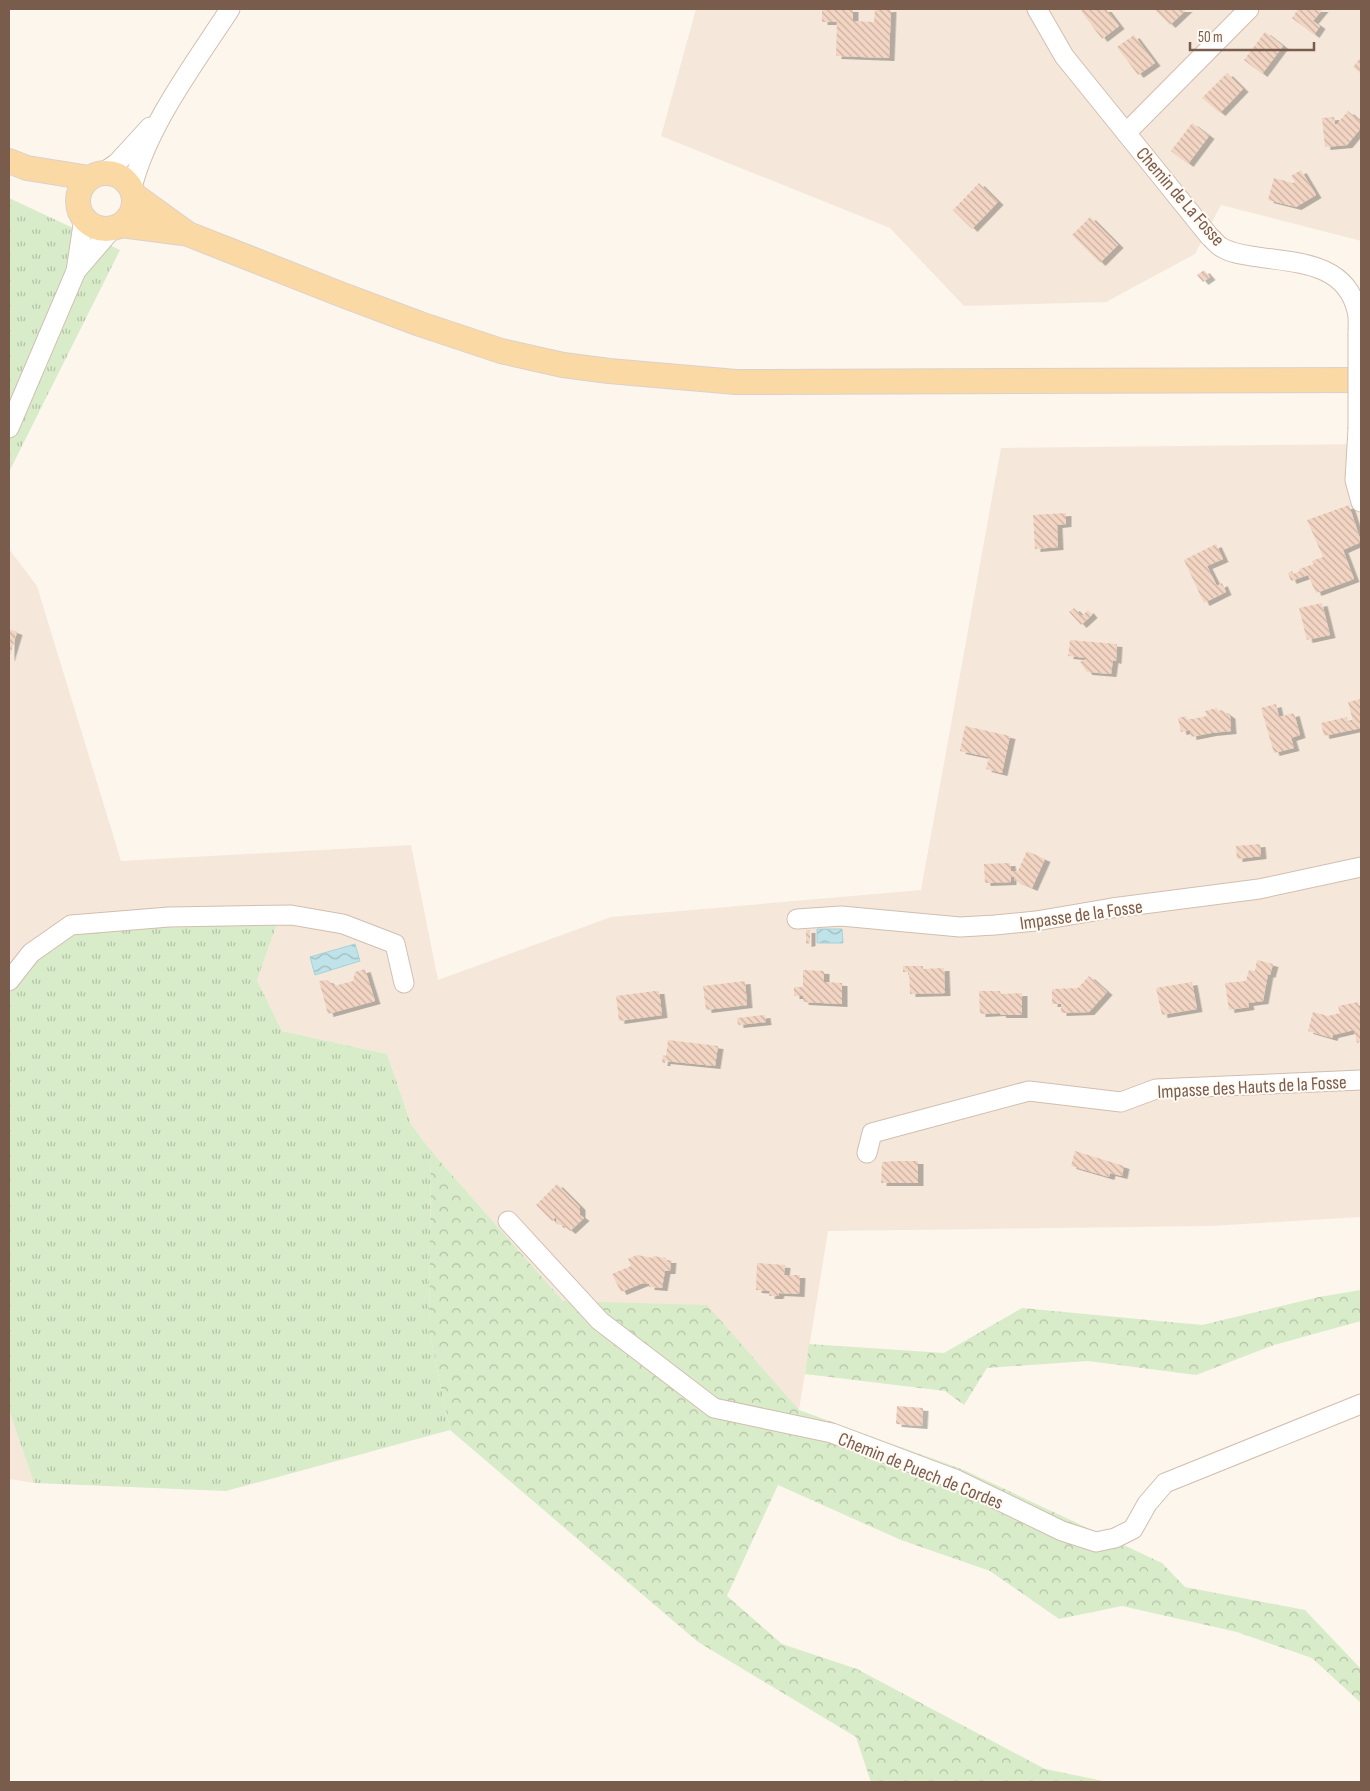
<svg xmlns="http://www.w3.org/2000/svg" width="1370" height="1791" font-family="'Sofia Sans Condensed',sans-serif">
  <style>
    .residential { fill: #f5e8da }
    .grass { fill: url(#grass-tufts) }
    .forest { fill: url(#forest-crowns) }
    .water { fill: url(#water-waves); stroke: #a5d3da }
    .building { fill: url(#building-back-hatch); filter: url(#shadow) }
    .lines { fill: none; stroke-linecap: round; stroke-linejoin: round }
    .minor-casing { stroke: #d1beb0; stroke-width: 21 }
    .major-casing { stroke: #dad1cd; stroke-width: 26 }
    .minor { stroke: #fff; stroke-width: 19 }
    .major { stroke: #fbd9a5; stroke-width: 24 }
    .minor-bridge-casing { stroke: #d1beb0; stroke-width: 21; stroke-linecap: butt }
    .minor-bridge { stroke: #fff; stroke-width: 19 }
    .labels { text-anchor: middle; stroke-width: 4; stroke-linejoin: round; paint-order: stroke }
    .street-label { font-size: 19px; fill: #7a5c4d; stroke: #fffaf3 }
  </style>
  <defs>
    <pattern id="grass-tufts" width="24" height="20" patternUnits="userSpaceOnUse" patternTransform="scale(1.25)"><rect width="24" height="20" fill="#d8ecc9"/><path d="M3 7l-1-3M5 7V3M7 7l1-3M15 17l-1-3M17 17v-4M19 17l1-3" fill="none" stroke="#b4c2a5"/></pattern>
    <pattern id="forest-crowns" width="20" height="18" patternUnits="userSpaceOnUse" patternTransform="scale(1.25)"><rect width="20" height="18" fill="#d8ecc9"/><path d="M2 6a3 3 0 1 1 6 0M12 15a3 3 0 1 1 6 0" fill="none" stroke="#b4c2a5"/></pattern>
    <pattern id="water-waves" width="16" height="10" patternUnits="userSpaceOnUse" patternTransform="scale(1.25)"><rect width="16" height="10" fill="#bfe3e8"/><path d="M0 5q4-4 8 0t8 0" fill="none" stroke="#a0bbbe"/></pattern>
    <pattern id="building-back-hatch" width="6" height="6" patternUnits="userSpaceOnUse" patternTransform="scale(1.25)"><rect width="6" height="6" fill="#f3d5c3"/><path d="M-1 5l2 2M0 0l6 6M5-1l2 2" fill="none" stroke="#cab0a1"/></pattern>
    <filter id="shadow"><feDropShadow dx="5.5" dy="3" stdDeviation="0" flood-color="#0004"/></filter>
  </defs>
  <rect width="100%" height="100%" fill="#fdf6ec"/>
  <g class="residential">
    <polygon points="696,9 1361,9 1361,241 1221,205 1195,254 1106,302 964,306 890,228 661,136"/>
    <polygon points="1361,444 1361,1217 1211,1226 828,1231 799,1410 563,1301 431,1151 411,1124 387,1054 282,1031 257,980 277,924 9,995 9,549 37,586 121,861 411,845 438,980 611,917 921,890 1001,448"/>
    <polygon points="9,1410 34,1483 9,1479"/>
  </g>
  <g class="grass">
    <polygon points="9,198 120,250 9,472"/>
    <polygon points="277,924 257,980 282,1031 387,1054 411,1124 431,1151 429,1330 450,1430 226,1491 34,1483 9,1410 9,995 31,966 77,931"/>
  </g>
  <g class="forest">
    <polygon points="431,1151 563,1301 707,1305 799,1410 964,1470 1162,1563 1185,1587 1305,1610 1361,1669 1361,1703 1312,1658 1237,1632 1122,1606 1059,1619 990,1571 901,1540 778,1485 727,1596 782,1644 857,1669 1045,1769 1108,1782 871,1782 856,1737 698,1642 450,1430 429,1330"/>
    <polygon points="1361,1290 1361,1321 1274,1345 1196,1375 1088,1361 987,1368 964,1405 945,1391 805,1374 809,1344 944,1353 1022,1308 1202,1325 1319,1297"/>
  </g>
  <g class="water">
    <polygon points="817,929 842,929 843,943 817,943"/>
    <polygon points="355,944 360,961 315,975 310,957"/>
  </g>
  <g class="building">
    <polygon points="822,9 853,9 853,21 874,22 875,10 891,9 889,58 836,56 837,22 822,22"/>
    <polygon points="1084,9 1106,9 1119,26 1102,39 1081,11"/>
    <polygon points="1154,9 1187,9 1170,25"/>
    <polygon points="1298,9 1323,9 1313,21 1320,26 1314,35 1292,18"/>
    <polygon points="1265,32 1283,46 1262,74 1244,60"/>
    <polygon points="1134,35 1155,63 1138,75 1117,47"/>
    <polygon points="1361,57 1361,74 1353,67"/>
    <polygon points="1227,73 1243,89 1220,113 1202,98"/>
    <polygon points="1348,111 1361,122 1361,128 1347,145 1325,147 1322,118 1334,117 1335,124 1337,124"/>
    <polygon points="1192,123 1209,136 1188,164 1171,151"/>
    <polygon points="1301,170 1316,195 1296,207 1268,200 1274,178 1293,183 1295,182 1291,176"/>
    <polygon points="979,183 998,202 972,229 953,210"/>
    <polygon points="1090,217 1118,245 1100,263 1072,235"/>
    <polygon points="1204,270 1210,277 1203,282 1197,275"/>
    <polygon points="1349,505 1361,542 1343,550 1354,579 1316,593 1308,575 1291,581 1288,573 1292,571 1293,574 1300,571 1299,569 1314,564 1312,561 1323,557 1307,520"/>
    <polygon points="1066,513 1066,524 1057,525 1058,547 1035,549 1033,515"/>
    <polygon points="1216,544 1223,559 1207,566 1217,586 1222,583 1226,592 1204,603 1184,560"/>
    <polygon points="1322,603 1330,635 1307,640 1299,608"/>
    <polygon points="1074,608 1082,616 1088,610 1092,615 1081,625 1069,612"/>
    <polygon points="9,629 17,632 9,659"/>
    <polygon points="1070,640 1117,644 1116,661 1113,660 1111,674 1087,672 1080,662 1088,658 1068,656"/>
    <polygon points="1361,699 1361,728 1324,736 1321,723 1347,717 1348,722 1353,721 1348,702"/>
    <polygon points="1276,704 1279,717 1294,713 1300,735 1291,738 1294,748 1274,753 1261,708"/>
    <polygon points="1217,708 1218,711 1222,710 1230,716 1231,731 1211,733 1191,737 1190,730 1181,732 1178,718 1186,716 1187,720 1207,716 1205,711"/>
    <polygon points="965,726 1010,736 1002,773 986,769 989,757 960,751"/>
    <polygon points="1260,844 1261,856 1237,859 1236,846"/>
    <polygon points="1027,851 1045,859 1032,888 1014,880 1015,877 1011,877 1011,882 985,883 984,864 1010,863 1011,871 1018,871"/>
    <polygon points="806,930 810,930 810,943 806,944"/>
    <polygon points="1257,960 1273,964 1270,975 1268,974 1263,1001 1248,1003 1249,1007 1229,1010 1225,983 1246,981 1249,970 1255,971"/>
    <polygon points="903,966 923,966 923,969 944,968 945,993 910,994 909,972 903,972"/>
    <polygon points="365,969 375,1001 328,1014 319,981 327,980 334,986 353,981 355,972"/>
    <polygon points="803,970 824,971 824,982 842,983 842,1004 803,1002 803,996 794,996 794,987 803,987"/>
    <polygon points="1089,976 1107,992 1089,1012 1061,1013 1061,1004 1052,1004 1052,989 1078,988"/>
    <polygon points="745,981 747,1005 706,1010 703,986"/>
    <polygon points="1192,982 1197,1009 1162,1015 1156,988"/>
    <polygon points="655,991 659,991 662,1015 619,1021 616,996"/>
    <polygon points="979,991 1000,991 1001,994 1022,993 1022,1015 1001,1015 1000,1013 980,1014"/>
    <polygon points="1358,1002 1361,1017 1361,1042 1357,1043 1354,1030 1333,1035 1332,1038 1308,1031 1313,1012 1328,1016 1340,1013 1338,1006"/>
    <polygon points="765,1015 766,1022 738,1025 737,1018"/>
    <polygon points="668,1040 718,1046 715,1066 665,1061 665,1063 662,1063 663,1055 666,1056"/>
    <polygon points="1075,1151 1124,1166 1122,1176 1110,1173 1109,1177 1071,1166"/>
    <polygon points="897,1161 918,1161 918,1183 881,1183 882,1162"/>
    <polygon points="557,1184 580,1207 580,1215 584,1218 570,1231 564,1226 557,1224 556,1217 552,1221 536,1205"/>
    <polygon points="637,1255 653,1258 653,1256 666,1258 665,1260 671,1260 670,1271 665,1271 662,1288 649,1287 649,1284 643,1283 621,1292 612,1274 631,1266 628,1259"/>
    <polygon points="757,1263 785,1265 784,1275 800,1275 799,1294 779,1293 778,1296 769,1296 770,1291 756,1290"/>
    <polygon points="897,1406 923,1408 922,1426 896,1424"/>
  </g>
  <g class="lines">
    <g class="minor-casing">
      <g id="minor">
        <path d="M1037 9 1064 56 1210 237C1214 240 1217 245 1221 247 1232 254 1246 255 1258 257 1298 263 1346 263 1357 311 1359 318 1358 327 1358 334"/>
        <polyline points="1126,133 1249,9"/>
        <polyline points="104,172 117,163 150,127"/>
        <path d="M132 188C147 126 195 63 230 9"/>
        <polyline points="76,271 113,228"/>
        <polyline points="9,428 76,271 84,218"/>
        <polyline points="1358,429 1355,480 1361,502"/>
        <polyline points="797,919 841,916 960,927 995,925 1036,921 1112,908 1259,889 1361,867"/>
        <polyline points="9,981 31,953 71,925 169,917 291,915 343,924 395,944 404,983"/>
        <polyline points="867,1153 872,1133 1029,1091 1121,1102 1156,1089 1361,1080"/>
        <polyline points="508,1221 600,1321 714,1408 832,1433 957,1480 1062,1531 1096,1542 1115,1538 1133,1529 1147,1504 1165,1483 1361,1404"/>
      </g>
    </g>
    <g class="major-casing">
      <g id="major">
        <polyline points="9,161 27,168 89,178"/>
        <circle cx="106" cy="201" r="28"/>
        <polyline points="134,195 188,234 340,294 420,324 501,351 563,365 609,371 736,382 1361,380"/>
        <polyline points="121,225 183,233"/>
      </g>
    </g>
    <use href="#minor" class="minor"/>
    <use href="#major" class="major"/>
    <g class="minor-bridge-casing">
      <polyline id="minor-bridge" points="1358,334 1358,429"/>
    </g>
    <use href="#minor-bridge" class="minor-bridge"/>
  </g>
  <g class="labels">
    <g class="street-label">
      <text transform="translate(1181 196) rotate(49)" y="7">Chemin de La Fosse</text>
      <text transform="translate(1081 914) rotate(-8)" y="7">Impasse de la Fosse</text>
      <text transform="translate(1252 1086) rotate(-3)" y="7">Impasse des Hauts de la Fosse</text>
      <text transform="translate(921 1470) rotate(22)" y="7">Chemin de Puech de Cordes</text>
    </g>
  </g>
  <rect width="1370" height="1791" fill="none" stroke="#7a5c4d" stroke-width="20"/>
  <path d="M1190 42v8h124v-8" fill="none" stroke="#7a5c4d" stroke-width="2.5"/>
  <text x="1198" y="42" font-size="15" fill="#7a5c4d" stroke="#fffaf3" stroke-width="4" paint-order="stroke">50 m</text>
</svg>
